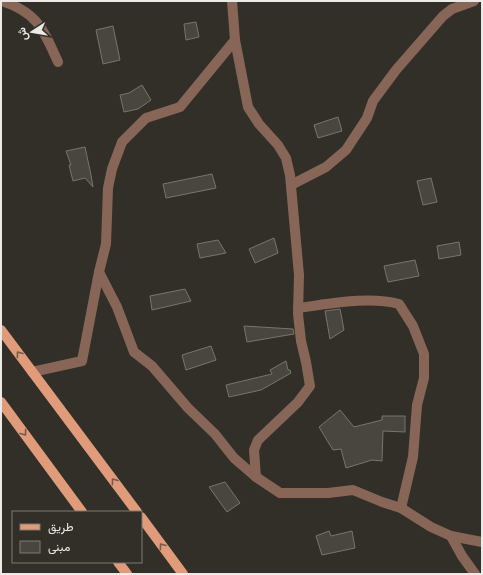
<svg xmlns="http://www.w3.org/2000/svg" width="483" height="575" font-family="'Noto Sans',Vazirmatn,sans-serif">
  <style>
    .building { fill: #49463f; stroke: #78756d }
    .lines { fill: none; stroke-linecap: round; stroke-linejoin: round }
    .minor { stroke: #886657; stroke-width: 10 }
    .major { stroke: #e09b7b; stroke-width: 10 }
    .oneway { stroke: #785a4a }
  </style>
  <rect width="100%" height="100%" fill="#322f29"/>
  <g class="building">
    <polygon points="196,22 199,37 186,40 184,24"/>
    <polygon points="113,26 120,60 103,64 96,30"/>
    <polygon points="142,85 151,100 138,109 124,112 120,95 129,93"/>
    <polygon points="338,117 342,131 318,138 314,125"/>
    <polygon points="85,147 91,175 93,187 85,178 73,181 69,165 71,165 66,151"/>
    <polygon points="212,174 216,188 166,198 163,184"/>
    <polygon points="431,178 437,202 423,205 417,181"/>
    <polygon points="274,238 278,253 255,263 249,249"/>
    <polygon points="218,240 226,253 200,258 197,244"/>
    <polygon points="459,242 461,255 439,259 437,246"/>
    <polygon points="415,260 419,276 388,282 384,266"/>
    <polygon points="185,289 191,301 152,310 150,296"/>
    <polygon points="340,309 344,330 330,339 325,311"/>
    <polygon points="244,326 293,329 294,334 247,342"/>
    <polygon points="211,346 216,360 186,370 182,355"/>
    <polygon points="286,361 288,370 290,370 291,373 261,390 229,397 226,385 272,374 270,370"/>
    <polygon points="340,410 354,427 382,420 382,416 405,416 405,432 383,431 382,461 372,460 346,468 341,449 333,450 319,427"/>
    <polygon points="225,482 240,503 227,512 209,487"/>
    <polygon points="329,531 331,536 352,531 355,548 322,555 316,536"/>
  </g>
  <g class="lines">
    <g class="minor">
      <path d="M2 1C38 13 43 29 58 62"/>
      <polyline points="232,1 235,40 248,107 259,124 278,145 286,158 290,175 299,275 298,314 301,341 306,362 310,386 298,402 258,440 254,450 256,477"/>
      <polyline points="235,40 180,107 146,118 122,142 112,169 108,188 106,244 99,272 117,307 134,352 152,366 188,408 215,434 234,458 256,477 280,493 328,493 353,490 382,502 401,508 431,527 451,536 482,542"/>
      <polyline points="291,185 326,167 346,150 367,118 373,101 396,70 443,16 452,9 474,1"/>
      <path d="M298 308C330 304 368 296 399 304L413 326 424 354V378L417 405 413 457 401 508"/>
      <polyline points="32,372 82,361 99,272"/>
      <polyline points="451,536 462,556 475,574"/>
    </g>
    <g class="major">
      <polyline points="1,330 137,512"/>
      <polyline points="1,402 82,512"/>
      <polyline points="141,517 183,574"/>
      <polyline points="118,562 127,574"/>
    </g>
  </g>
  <defs><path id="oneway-chevron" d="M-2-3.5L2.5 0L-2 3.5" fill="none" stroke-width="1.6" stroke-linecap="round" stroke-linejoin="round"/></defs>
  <g class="oneway">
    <use href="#oneway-chevron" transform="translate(19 354) rotate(-126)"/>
    <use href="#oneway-chevron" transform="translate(24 433) rotate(54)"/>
    <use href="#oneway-chevron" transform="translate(114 481) rotate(-127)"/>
    <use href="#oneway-chevron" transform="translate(162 546) rotate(-127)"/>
  </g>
  <rect width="483" height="575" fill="none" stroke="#eceae6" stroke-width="4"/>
  <rect x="12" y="511" width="130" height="52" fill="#322f29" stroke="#7c7a75"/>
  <rect x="20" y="524" width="20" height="6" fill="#e09b7b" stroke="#7c7a75"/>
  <text x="48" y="531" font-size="12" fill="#eceae6">طريق</text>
  <rect x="20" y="541" width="20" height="12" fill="#49463f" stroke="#7c7a75"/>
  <text x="48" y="551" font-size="12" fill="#eceae6">مبنى</text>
  <g transform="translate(32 32) rotate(258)" stroke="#322f29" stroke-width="3" paint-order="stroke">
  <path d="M0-3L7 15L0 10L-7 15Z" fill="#eceae6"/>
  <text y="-6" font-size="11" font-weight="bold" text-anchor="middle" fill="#eceae6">ش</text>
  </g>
</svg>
